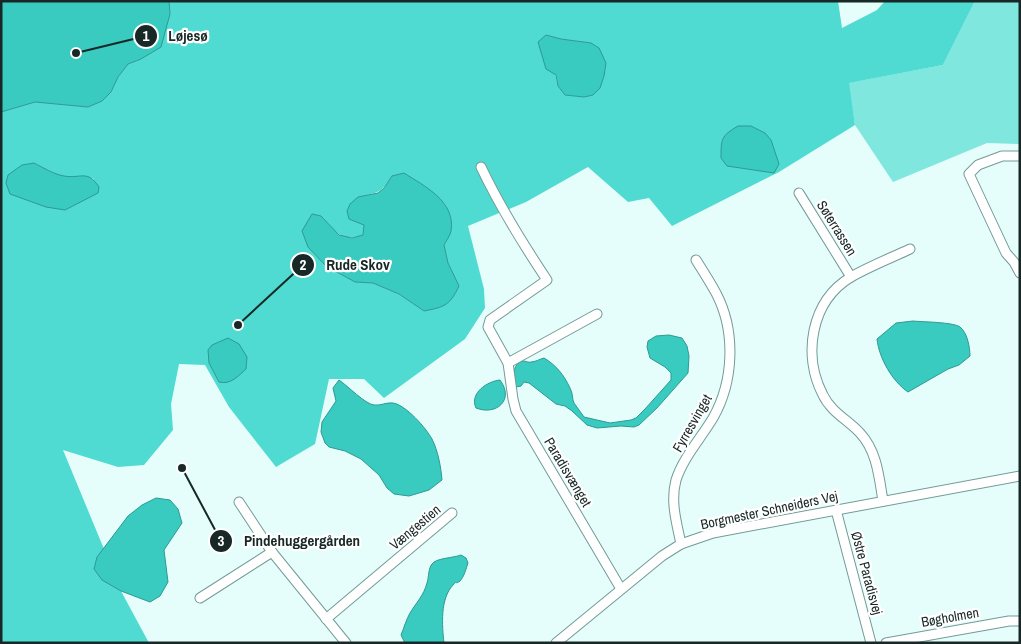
<svg xmlns="http://www.w3.org/2000/svg" width="1021" height="644" font-family="'Archivo Narrow',sans-serif">
  <style>
    .green { fill: #7fe7de }
    .forest { fill: #4fdbd1; fill-rule: evenodd }
    .water { fill: #39cac0; stroke: #2f9992 }
    .lines { fill: none; stroke-linecap: round; stroke-linejoin: round }
    .street-casing { stroke: #739b97; stroke-width: 11 }
    .street { stroke: #fff; stroke-width: 9 }
    .labels { text-anchor: middle; stroke-width: 4.5; stroke-linejoin: round; paint-order: stroke }
    .street-label { font-size: 14px; fill: #182826; stroke: #fff }
    .leader { fill: none; stroke: #182826; stroke-width: 2 }
    .callout-dot { fill: #182826; stroke: #fff; stroke-width: 2 }
    .mark-label { font-size: 15px; text-anchor: middle; font-weight: bold; fill: #fff }
    .callout-label { font-size: 15px; text-anchor: middle; font-weight: bold; fill: #182826; stroke: #fff; stroke-width: 4.5; stroke-linejoin: round; paint-order: stroke }
  </style>
  <rect width="100%" height="100%" fill="#e5fefb"/>
  <polygon class="green" points="975,1 1020,1 1020,144 987,143 893,182 855,125 848,83 943,65"/>
  <path class="forest" d="M169 1H838L842 28 877 10 885 1H975L943 65 849 83 855 125 779 172 672 226 649 198 628 202 588 167 526 202 468 226 484 289 485 308 465 339 384 398 364 379H329L315 444 276 467 229 407 205 365 179 364 171 404 173 430 144 465 118 467 63 450 104 549 97 557 113 586 121 591 149 643H1V112L35 102 88 107 111 92 118 77 128 64 141 59 170 14ZM546 35 561 39 591 43 593 95 584 97 565 95 558 86ZM34 163C44 168 54 175 65 177 77 178 81 174 94 179L46 207ZM392 176 445 204 451 218 450 232 444 245 448 263 459 286 424 311 399 294 373 283 355 282 326 266 308 247 321 216C336 232 340 242 363 235L364 225 358 197C379 192 380 194 392 176Z"/>
  <g class="water">
    <polygon points="1,1 169,1 170,14 161,47 141,59 128,64 118,77 111,92 102,101 88,107 35,102 1,112"/>
    <polygon points="546,35 561,39 591,43 599,48 606,63 604,76 600,88 593,95 584,97 565,95 558,86 556,75 546,69 538,42"/>
    <path d="M738 126H751L765 133 771 140 779 164 774 173 727 166 721 158C721 139 721 136 738 126Z"/>
    <path d="M34 163C44 168 53 174 64 176 81 179 87 169 99 187L98 193 65 210 46 207 10 194 6 183 8 175 22 165Z"/>
    <path d="M404 173C424 186 456 201 451 231 450 236 446 241 444 245L448 263 459 286C450 305 445 307 424 311L399 294 373 283 355 282 326 266 308 247 302 231 312 214 321 216 339 235 352 238 363 235 364 225 349 219 347 211 350 204 358 197 378 193 384 188 392 176Z"/>
    <path d="M913 321C922 322 953 322 960 327 967 332 970 347 970 356L959 365 948 369 908 392C892 381 879 358 877 339L896 323Z"/>
    <path d="M669 335 682 338 687 346 689 356 688 373 657 408 639 425 634 427 621 426 597 428 587 425 572 411 565 406 556 404 529 383 524 382 521 386 516 387C514 380 511 363 523 361 526 361 529 363 531 362 535 362 540 359 544 358 556 365 564 375 570 388 573 393 572 399 574 403 577 408 581 412 584 417L610 423 631 420 636 418 645 409 671 380V373L665 367 650 358 647 347 648 341 656 336Z"/>
    <path d="M228 338 239 344 247 357 246 369C238 376 231 385 219 382L209 363 208 350 212 345Z"/>
    <path d="M339 380C348 386 365 404 374 405 380 406 387 402 393 403 406 405 426 428 432 439 438 451 441 467 442 480L429 490 409 496 394 494 387 488 379 475 361 459 345 451 329 447 325 443 321 432 322 422 336 401 333 388Z"/>
    <path d="M500 380C515 400 496 416 476 408 469 393 488 381 500 380Z"/>
    <polygon points="156,498 170,500 178,509 182,523 164,550 168,582 160,596 150,602 121,591 102,580 94,569 97,557 128,516 142,505"/>
    <path d="M461 555 466 558 468 563C466 569 464 577 460 581 455 585 457 580 453 585 440 599 442 625 444 643H405L401 635C404 628 406 620 410 613 416 603 424 595 427 583 429 577 428 569 432 564 436 558 453 558 461 555Z"/>
  </g>
  <g class="lines">
    <g class="street-casing">
      <g id="street">
        <polyline points="1020,156 1002,156 978,165 969,174 1006,253 1014,262 1020,273"/>
        <path d="M481 167C500 207 523 244 547 280L490 320 488 327 508 363 513 399 516 411 621 589"/>
        <polyline points="799,193 851,277"/>
        <polyline points="508,363 597,314"/>
        <path d="M883 501C879 477 877 451 860 433 848 420 831 412 823 395 802 355 811 301 851 277 870 266 891 258 910 249"/>
        <polyline points="239,502 272,552 346,643"/>
        <polyline points="836,510 871,643"/>
        <path d="M681 544C677 524 670 502 676 480 683 458 701 438 713 418 734 381 736 331 716 293 710 282 703 271 696 260"/>
        <polyline points="200,598 272,552"/>
        <polyline points="326,619 452,513"/>
        <polyline points="556,643 662,556 681,544 713,533 1020,476"/>
        <polyline points="886,643 1009,621 1020,621"/>
      </g>
    </g>
    <use href="#street" class="street"/>
  </g>
  <g class="labels">
    <g class="street-label">
      <text transform="translate(837 228) rotate(58)" y="5">Søterrassen</text>
      <text transform="translate(692 423) rotate(-60)" y="5">Fyrresvinget</text>
      <text transform="translate(568 472) rotate(59)" y="5">Paradisvænget</text>
      <text transform="translate(769 510) rotate(-12)" y="5">Borgmester Schneiders Vej</text>
      <text transform="translate(415 527) rotate(-40)" y="5">Vængestien</text>
      <text transform="translate(867 573) rotate(75)" y="5">Østre Paradisvej</text>
      <text transform="translate(950 617) rotate(-10)" y="5">Bøgholmen</text>
    </g>
  </g>
  <path class="leader" d="M76 53L146 36M238 325L303 265M182 468L221 541"/>
  <g class="callout-dot">
    <circle cx="76" cy="53" r="5"/>
    <circle cx="238" cy="325" r="5"/>
    <circle cx="182" cy="468" r="5"/>
    <circle cx="146" cy="36" r="12"/>
    <circle cx="303" cy="265" r="12"/>
    <circle cx="221" cy="541" r="12"/>
  </g>
  <g class="mark-label">
    <text x="146" y="41">1</text>
    <text x="303" y="270">2</text>
    <text x="221" y="546">3</text>
  </g>
  <g class="callout-label">
    <text x="188" y="41">Løjesø</text>
    <text x="358" y="270">Rude Skov</text>
    <text x="302" y="546">Pindehuggergården</text>
  </g>
  <rect width="1021" height="644" fill="none" stroke="#182826" stroke-width="5"/>
</svg>
